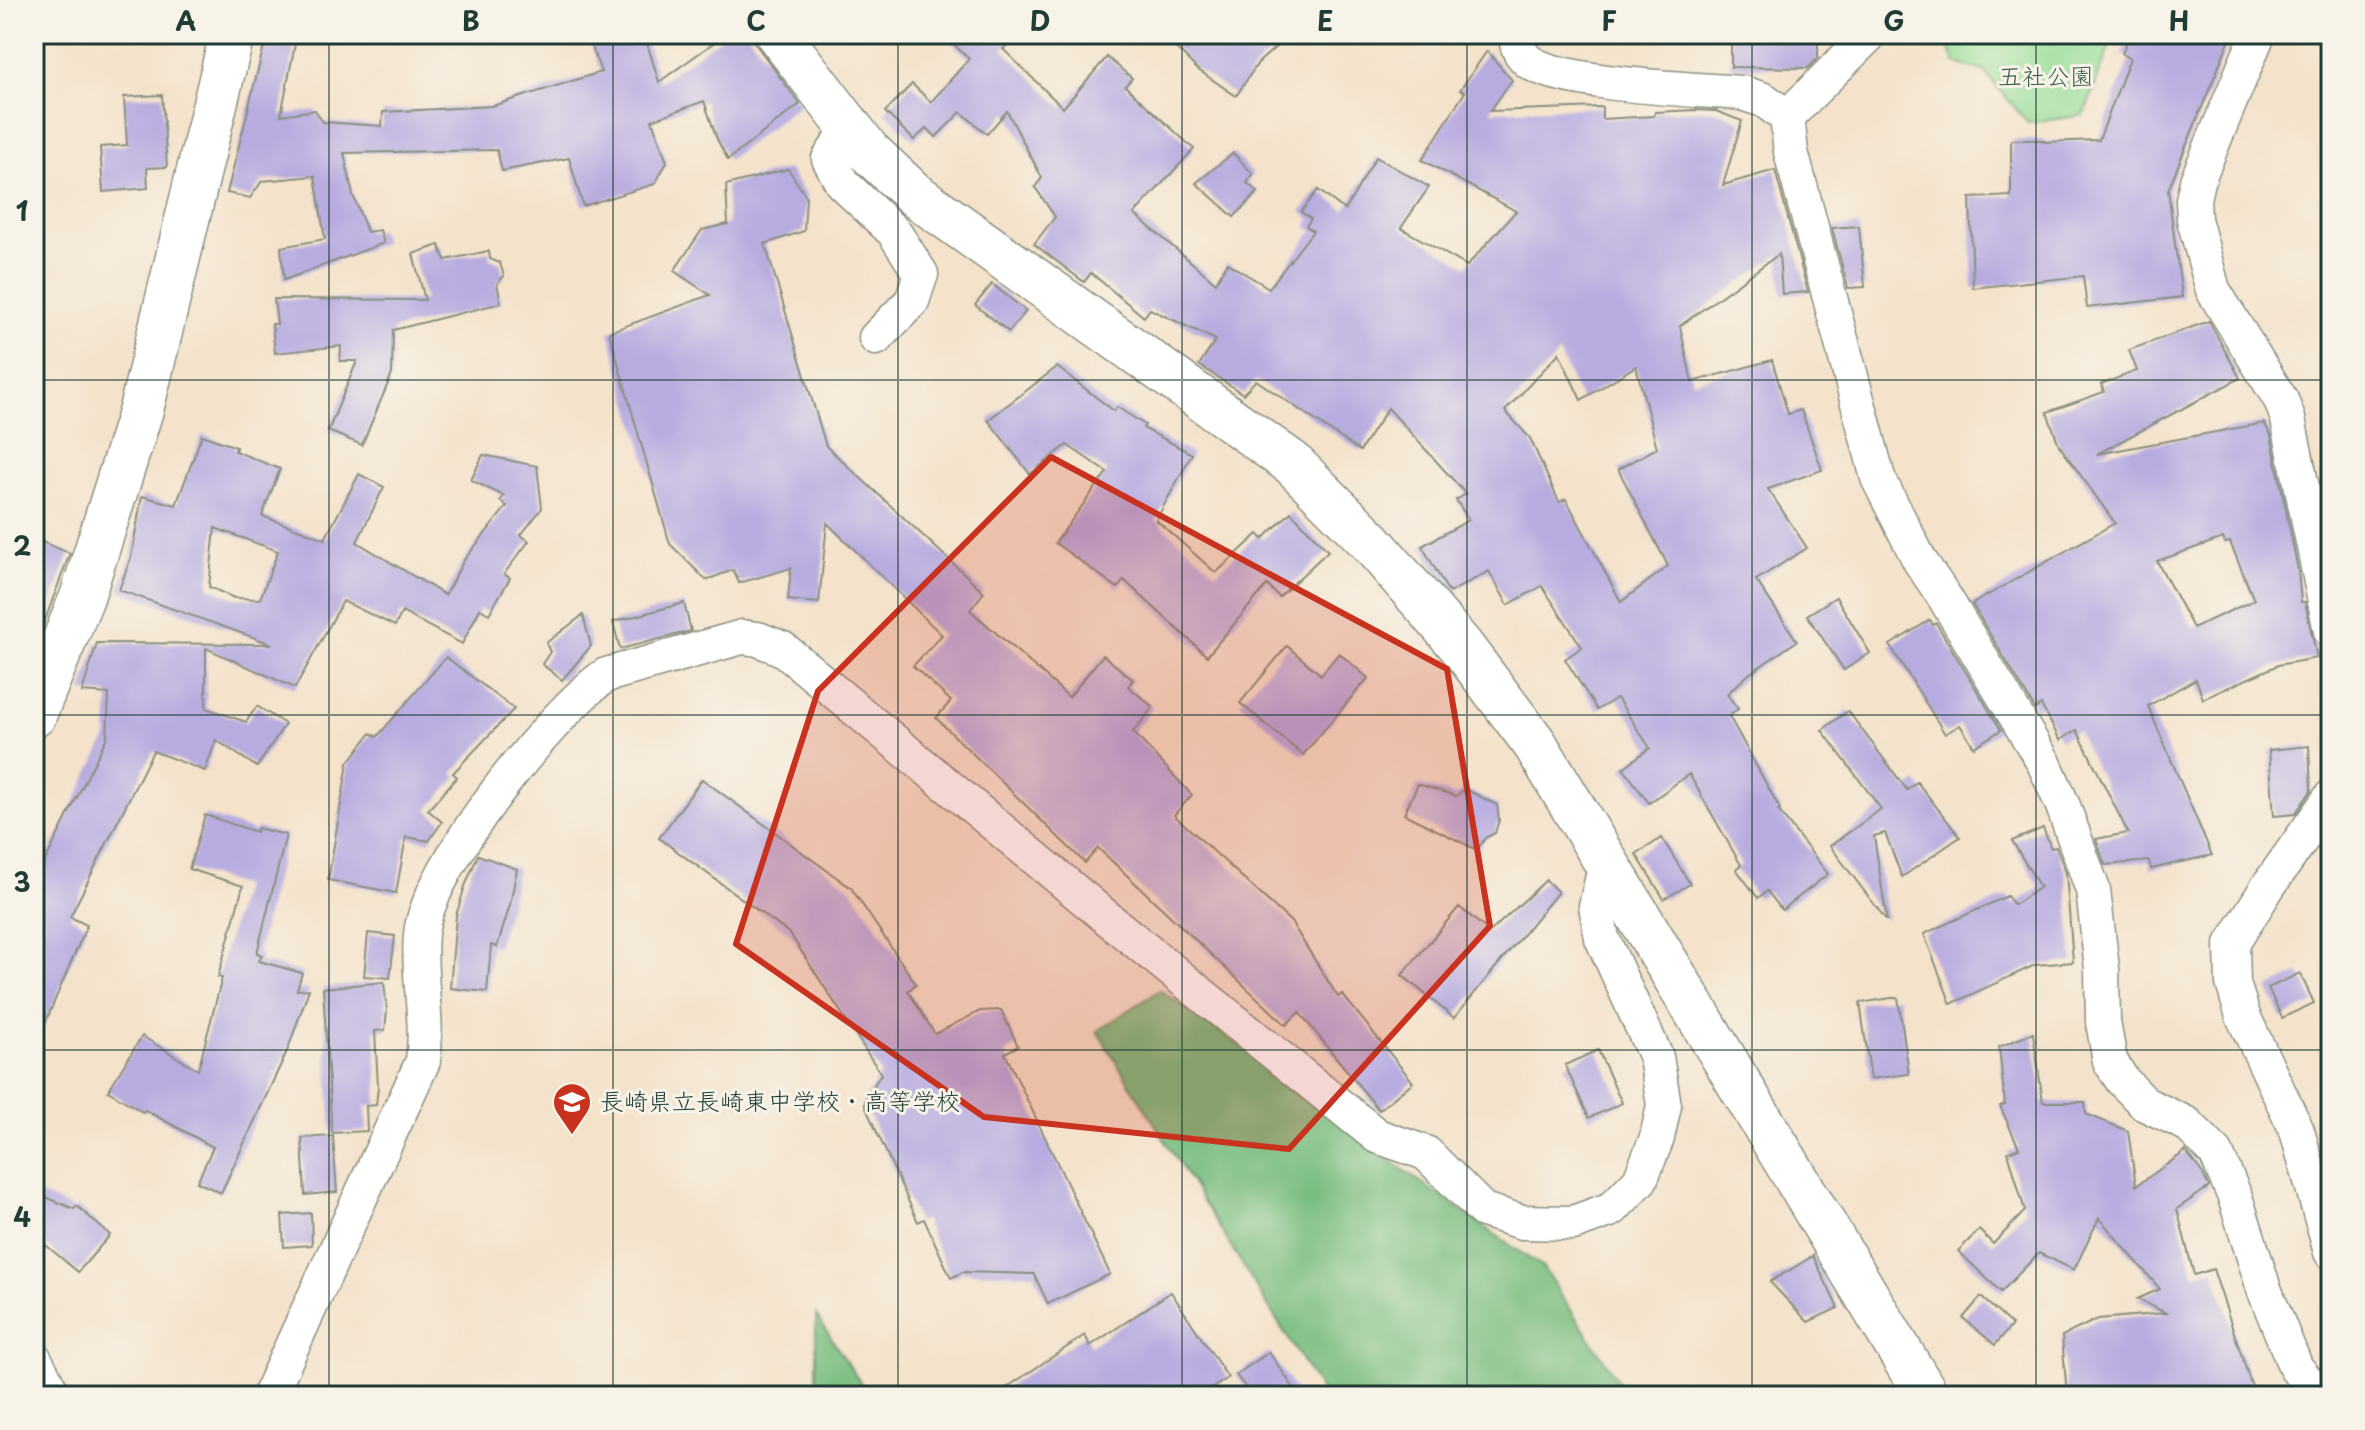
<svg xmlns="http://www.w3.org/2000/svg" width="2365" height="1430" font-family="'Playpen Sans','Klee One',sans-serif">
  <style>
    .green { fill: #97de98; stroke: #5b8e66; stroke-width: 2 }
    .forest { fill: #79bd80; stroke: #4c7d5a; stroke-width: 2 }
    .building { fill: #b7abe0; fill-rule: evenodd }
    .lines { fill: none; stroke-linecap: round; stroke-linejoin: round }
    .street-casing { stroke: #8a907f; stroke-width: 37 }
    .secondary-casing { stroke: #8a907f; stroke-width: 47 }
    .street { stroke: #fff; stroke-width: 34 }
    .secondary { stroke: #fff; stroke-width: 44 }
    .marked { fill: #c8321e; fill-opacity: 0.2; stroke: #c8321e; stroke-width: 6; stroke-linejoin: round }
    .grid { fill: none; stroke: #1f3d34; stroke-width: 2; stroke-opacity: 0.55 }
    .labels { text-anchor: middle; stroke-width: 6; stroke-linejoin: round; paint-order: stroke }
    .park-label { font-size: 24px; fill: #375d48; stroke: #f7f3e8 }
    .poi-label { font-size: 24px; fill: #1f3d34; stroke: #f7f3e8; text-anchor: start }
    .neatline { fill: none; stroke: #1f3d34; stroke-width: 3 }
    .grid-label { font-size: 26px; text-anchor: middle; font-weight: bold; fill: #1f3d34 }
  </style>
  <rect width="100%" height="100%" fill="#f7f3e8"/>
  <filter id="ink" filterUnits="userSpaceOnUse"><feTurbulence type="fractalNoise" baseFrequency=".0125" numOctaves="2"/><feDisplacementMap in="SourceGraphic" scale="16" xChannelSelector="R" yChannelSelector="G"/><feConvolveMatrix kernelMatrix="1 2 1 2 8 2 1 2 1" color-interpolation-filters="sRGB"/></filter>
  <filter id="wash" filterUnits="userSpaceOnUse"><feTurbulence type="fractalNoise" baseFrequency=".006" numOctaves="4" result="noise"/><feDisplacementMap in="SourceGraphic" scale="32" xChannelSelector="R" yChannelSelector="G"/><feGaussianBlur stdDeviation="1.8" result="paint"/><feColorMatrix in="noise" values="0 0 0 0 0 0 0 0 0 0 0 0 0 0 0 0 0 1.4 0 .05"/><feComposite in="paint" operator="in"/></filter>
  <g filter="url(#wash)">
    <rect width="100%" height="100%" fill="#f4e2ca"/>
    <polygon class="green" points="1945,34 2114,34 2084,115 2028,123 1984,71 1955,63"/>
    <g class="forest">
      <polygon points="1160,990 1256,1057 1392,1162 1543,1268 1623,1388 1636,1396 1324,1396 1097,1031"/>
      <polygon points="816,1315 869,1396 816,1396"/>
    </g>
    <g id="blocks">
      <g class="building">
        <polygon points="267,34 297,34 281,115 315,110 323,122 382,126 383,112 492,106 601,72 587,34 644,34 659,82 726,34 748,34 800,104 728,160 717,139 704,101 652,120 667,162 655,184 583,206 569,158 502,171 497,150 344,153 353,195 367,232 380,230 384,243 284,280 281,247 325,239 315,176 262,181 250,198 227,193"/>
        <path d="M943 34H1019L1003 49 1063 108 1107 57 1132 78 1125 86 1194 149 1134 214 1216 283 1227 263 1269 288 1313 231 1306 226 1311 219 1301 212 1318 190 1345 210 1376 157 1429 187 1401 228 1467 266 1516 211 1422 160 1465 92 1460 90 1487 51 1512 80 1490 111 1602 107V119L1654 116 1655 112 1696 110 1716 111 1742 121 1723 185 1775 170 1808 292 1782 294 1779 254 1680 326 1692 382 1772 360 1788 414 1801 410 1822 470 1768 489 1807 548 1756 580 1797 641 1749 674 1727 694 1738 709 1729 716 1780 809 1778 810 1828 874 1782 910 1767 891 1758 898 1736 869 1741 865 1689 774 1649 803 1623 768 1650 748 1617 698 1597 710 1565 659 1582 647 1542 586 1508 605 1489 571 1449 593 1422 546 1469 520 1456 500 1466 494 1388 408 1360 451 1256 380 1243 394 1199 365 1216 340 1150 309 1144 317 1091 273 1084 282 1034 244 1055 217 1035 187 1042 178 1007 111 987 134 961 112 936 137 927 128 914 140 885 112 912 84 931 102 969 59ZM1559 353 1581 400 1636 366 1657 448 1618 469 1668 566 1621 602 1566 499 1559 502 1530 438 1505 411Z"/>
        <polygon points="1162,34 1290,34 1258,63 1236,96 1197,69"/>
        <polygon points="1731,34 1818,34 1818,58 1808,68 1731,67"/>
        <polygon points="2130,34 2232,34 2168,190 2182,297 2087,308 2083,276 1973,288 1970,198 2011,196 2011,140 2044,140 2044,142 2099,140 2130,58 2122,54"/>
        <polygon points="162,95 167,167 147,168 148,188 103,192 100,147 127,145 124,97"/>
        <polygon points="1233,153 1253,174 1247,183 1258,192 1234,217 1196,183"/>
        <polygon points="788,169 806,196 804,231 765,244 826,446 984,592 970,610 1069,697 1103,655 1133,680 1128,686 1153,707 1133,732 1192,795 1174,815 1291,922 1338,997 1342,994 1413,1082 1379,1110 1299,1012 1286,1025 1098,848 1085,863 936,718 951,701 913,666 942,635 827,523 819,603 788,600 791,568 739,583 733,570 706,580 670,544 609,332 710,295 674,271 702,230 728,224 726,185"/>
        <polygon points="1859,226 1865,287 1848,288 1832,228"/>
        <polygon points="439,245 445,260 489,251 490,259 500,263 504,276 497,284 501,303 393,330 392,374 362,445 328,431 357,361 340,361 341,346 275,353 272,324 277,324 274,299 425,300 413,254"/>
        <polygon points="992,284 1026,311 1009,332 975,305"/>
        <path d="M2209 321 2240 378 2097 454 2264 423 2271 435 2298 570 2301 602H2305L2317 658 2278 665 2203 699 2196 679 2148 706 2212 855 2151 869 2149 861 2105 865 2096 839 2128 833 2077 730 2060 740 2041 705 2035 709 1972 604 2115 523 2059 445 2047 412 2104 392 2101 384 2137 371 2129 350ZM2223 538 2225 543 2230 542 2254 600 2193 628 2157 561Z"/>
        <polygon points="1057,367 1114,411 1117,407 1145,425 1143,428 1192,454 1156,520 1216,573 1258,534 1263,539 1291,512 1328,551 1279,597 1267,585 1207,656 1124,580 1118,588 1055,543 1107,472 1067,445 1030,474 988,420"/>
        <path d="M202 435 236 447 235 451 280 469 262 516 325 539 359 474 384 487 357 542 445 595 464 560 507 506 500 501 504 496 471 480 483 455 537 466 542 508 521 535 529 541 504 574 510 578 489 614 480 609 462 644 402 612 395 626 343 601 295 688 206 648V708L246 722 257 706 285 724 257 767 216 740 205 771 153 751 70 917 87 925 34 1049V883L107 737 109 694 82 692 97 643 272 644 119 590 131 557 142 496 176 505ZM215 528 278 551 260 599 234 598 209 587Z"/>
        <polygon points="34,539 70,553 35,647 34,646"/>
        <polygon points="1836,597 1870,653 1844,670 1807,615"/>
        <polygon points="684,603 691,631 620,649 613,622"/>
        <polygon points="583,615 591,646 562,680 542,664 550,652 546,643"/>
        <polygon points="1930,620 1933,625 1936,623 2001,730 1974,747 1960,725 1945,734 1890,645"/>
        <polygon points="1287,646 1321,675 1339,653 1368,678 1303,755 1240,703"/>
        <polygon points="446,657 514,709 453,773 457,777 428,810 442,822 429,841 406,837 396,893 328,880 348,763 371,733 377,737"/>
        <polygon points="1848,711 1907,790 1917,782 1960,837 1902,877 1885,833 1874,836 1887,921 1830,846 1881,809 1822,730"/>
        <polygon points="2309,746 2311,791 2295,814 2274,816 2269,750"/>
        <polygon points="702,779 851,888 916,984 908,991 935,1034 980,1011 1001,1010 1018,1046 1005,1053 1110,1274 1048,1304 1034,1274 963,1272 951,1278 924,1219 918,1222 865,1106 865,1099 881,1074 790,934 659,838"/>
        <polygon points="1418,784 1456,796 1465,789 1497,805 1499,820 1495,833 1485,838 1477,850 1404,814"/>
        <polygon points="205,815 256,832 257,828 286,835 257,953 262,955 259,961 302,973 297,990 309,989 288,1049 221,1193 197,1182 213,1147 145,1110 143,1112 108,1091 142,1036 198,1070 222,978 218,977 243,886 189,869"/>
        <polygon points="2043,828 2051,848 2056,847 2066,873 2073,962 2035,965 1951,1004 1924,934 2007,896 2014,905 2040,887 2012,841"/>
        <polygon points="1662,838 1690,884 1664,899 1636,854"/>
        <polygon points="478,855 517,869 510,905 497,947 491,945 487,992 450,988 456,916 465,886"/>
        <polygon points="1546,880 1558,892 1454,1018 1402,975 1459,907 1490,932"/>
        <polygon points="368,933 395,936 390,978 364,976"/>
        <polygon points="2300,973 2314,1003 2282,1018 2268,988"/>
        <polygon points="384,982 387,1010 385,1030 375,1031 378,1087 376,1105 366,1106 367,1131 332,1133 323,988"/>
        <polygon points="1898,997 1909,1074 1871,1079 1860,1003"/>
        <polygon points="2033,1033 2043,1102 2085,1102 2086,1114 2128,1131 2136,1186 2186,1151 2203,1174 2209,1187 2177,1209 2194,1275 2213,1269 2255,1396 2067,1396 2062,1336 2098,1319 2166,1313 2137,1299 2160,1289 2099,1218 2074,1270 2039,1253 2001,1292 1958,1251 1979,1230 1993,1244 2025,1211 2008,1152 2019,1148 2000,1106 2005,1104 1999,1047"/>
        <polygon points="1598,1050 1622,1103 1589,1118 1565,1065"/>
        <polygon points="333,1136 337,1192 305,1195 302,1138"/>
        <polygon points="34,1192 74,1209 77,1206 110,1235 78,1272 34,1235"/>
        <polygon points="311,1213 312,1245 284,1247 282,1215"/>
        <polygon points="1813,1256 1838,1308 1808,1322 1770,1282"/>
        <polygon points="1171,1292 1228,1378 1200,1396 994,1396 1085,1335 1090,1346"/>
        <polygon points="1981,1297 2012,1325 1995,1345 1963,1318"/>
        <polygon points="1269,1352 1299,1396 1252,1396 1236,1375"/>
      </g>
    </g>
  </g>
  <g filter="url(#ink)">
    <use href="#blocks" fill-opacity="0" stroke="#8a907f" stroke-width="2"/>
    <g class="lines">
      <g class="street-casing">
        <g id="street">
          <path d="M1516 34C1516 45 1520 54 1528 61 1559 85 1697 89 1742 93L1764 100 1787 117 1791 152 1878 478 1920 561 1945 598 2044 763 2063 806 2093 890 2102 969 2103 1022 2110 1061 2122 1080 2145 1104 2187 1124 2216 1153 2235 1197 2264 1289 2296 1368 2320 1396"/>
          <polyline points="2258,34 2197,181 2193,200 2194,219 2213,290 2281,400 2288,419 2331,631"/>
          <polyline points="1787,117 1870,34"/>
          <polyline points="850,128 829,159 842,183 894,232 921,274 912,301 876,338"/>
          <polyline points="2331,797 2269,885 2232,944 2233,983 2243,1016 2297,1131 2331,1252"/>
          <polyline points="34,1358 54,1396"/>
          <path d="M269 1396 423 1061C429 1019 417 976 421 934 428 867 551 713 606 675L742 637 758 639 783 649 1123 931 1377 1136 1426 1153 1483 1210 1522 1222 1573 1223 1612 1209 1640 1180 1657 1138 1664 1105 1656 1057 1602 938 1596 906 1606 863"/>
        </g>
      </g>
      <g class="secondary-casing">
        <g id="secondary">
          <polyline points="778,34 868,151 914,194 1292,463 1370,541 1461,646 1535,744 1927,1396"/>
          <polyline points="34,715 82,597 141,410 232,34"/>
        </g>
      </g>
      <use href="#street" class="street"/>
      <use href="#secondary" class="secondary"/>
    </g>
  </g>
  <path class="marked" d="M1051 457 1447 669 1490 926 1289 1149 984 1117 736 944 818 691Z"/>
  <path class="grid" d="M329 34V1396M613 34V1396M898 34V1396M1182 34V1396M1467 34V1396M1752 34V1396M2036 34V1396M34 380H2331M34 715H2331M34 1050H2331"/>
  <defs>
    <g id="school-pin" transform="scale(2)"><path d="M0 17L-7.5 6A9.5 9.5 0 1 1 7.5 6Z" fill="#c8321e" stroke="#f7f3e8"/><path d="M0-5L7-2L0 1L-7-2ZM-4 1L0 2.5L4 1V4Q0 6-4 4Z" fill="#fff"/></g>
  </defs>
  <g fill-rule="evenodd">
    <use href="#school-pin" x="572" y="1102"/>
  </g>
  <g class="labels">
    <g class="park-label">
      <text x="2046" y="85">五社公園</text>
    </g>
    <g class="poi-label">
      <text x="600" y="1110">長崎県立長崎東中学校・高等学校</text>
    </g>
  </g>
  <rect width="2365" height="1430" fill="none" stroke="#f7f3e8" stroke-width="88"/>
  <rect x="44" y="44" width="2277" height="1342" class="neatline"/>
  <g class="grid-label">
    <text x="186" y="31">A</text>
    <text x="471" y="31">B</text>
    <text x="756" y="31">C</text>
    <text x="1040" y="31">D</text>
    <text x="1325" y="31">E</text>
    <text x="1609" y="31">F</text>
    <text x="1894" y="31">G</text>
    <text x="2179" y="31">H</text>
    <text x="22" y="221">1</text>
    <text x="22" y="556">2</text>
    <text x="22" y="892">3</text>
    <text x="22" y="1227">4</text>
  </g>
</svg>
